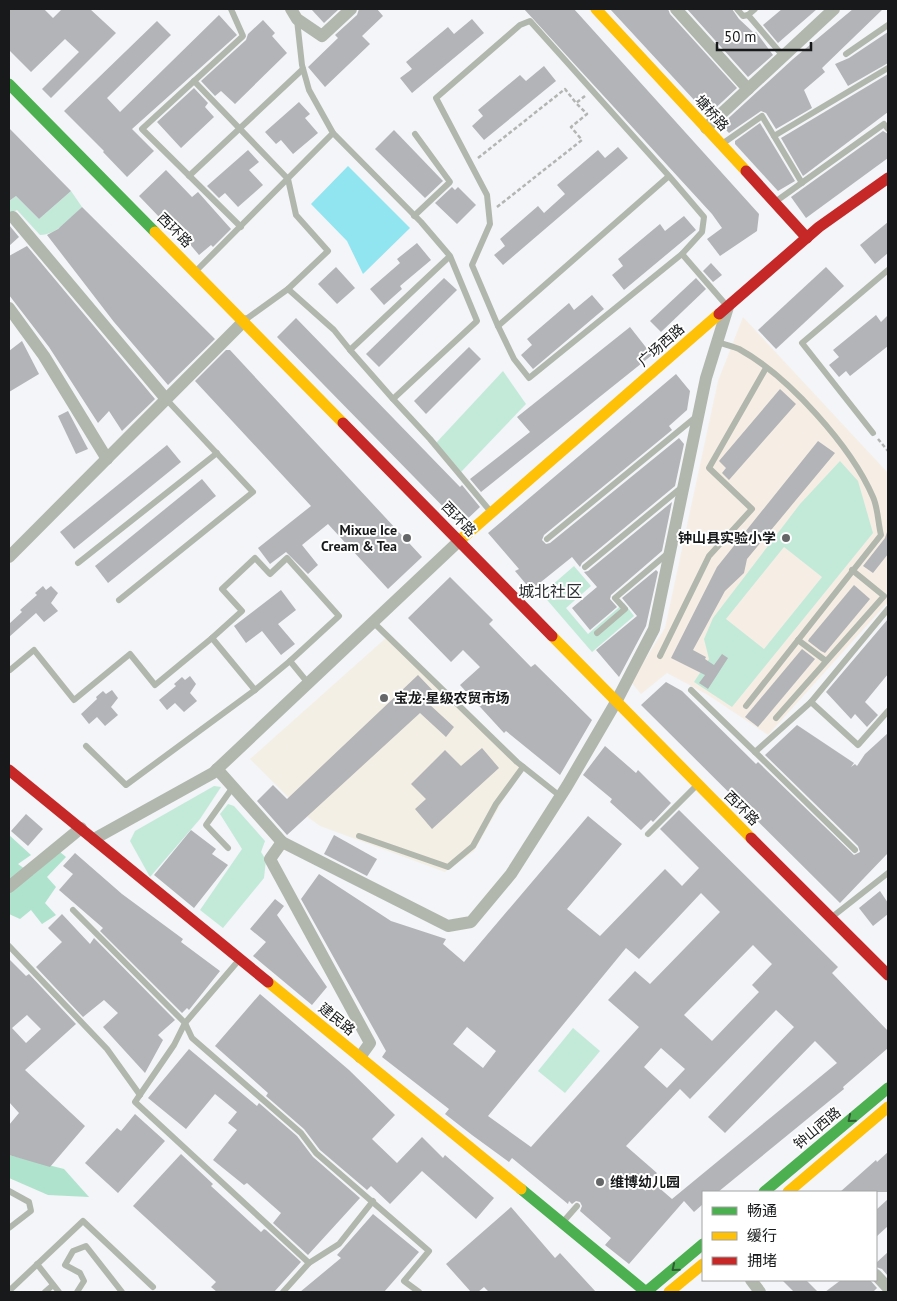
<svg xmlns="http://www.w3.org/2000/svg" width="897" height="1301" font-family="'PT Sans','Noto Sans SC',sans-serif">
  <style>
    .commercial { fill: #f4efe5 }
    .education { fill: #f6eee5 }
    .green { fill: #c3ead8; fill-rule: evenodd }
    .forest { fill: #b0e3cd }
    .water { fill: #91e5f0 }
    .building { fill: #b3b4b7; fill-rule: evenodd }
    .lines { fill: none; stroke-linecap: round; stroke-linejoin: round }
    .path { stroke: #b2b5b1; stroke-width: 2.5; stroke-dasharray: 4 2.5; stroke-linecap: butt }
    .lane { stroke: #b2b7ae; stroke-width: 6 }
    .street { stroke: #b2b7ae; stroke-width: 12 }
    .fast { stroke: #4caf50; stroke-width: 11 }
    .slow { stroke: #ffc107; stroke-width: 11 }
    .jam { stroke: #c62828; stroke-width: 11 }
    .oneway { stroke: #2f5c32 }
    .poi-dot { fill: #646668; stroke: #fff; stroke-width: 2 }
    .labels { text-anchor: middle; stroke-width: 4; stroke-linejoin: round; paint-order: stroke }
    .street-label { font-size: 14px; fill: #17191a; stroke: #fff }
    .poi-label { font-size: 14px; font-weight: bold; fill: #17191a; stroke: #fff; text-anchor: end }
    .quarter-label { font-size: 16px; fill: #2e3133; stroke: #fff }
  </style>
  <rect width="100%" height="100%" fill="#f3f5f8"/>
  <polygon class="commercial" points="387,637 522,767 474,851 445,872 320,826 309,818 250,759"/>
  <polygon class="education" points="743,317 888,473 888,602 768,735 708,695 667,673 641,694 631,682 665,628 718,381"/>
  <g class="green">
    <path d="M71 191 82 207C70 218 57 235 40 235L17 210 9 214V201L16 196 39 219Z"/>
    <polygon points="503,371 526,404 461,472 436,443"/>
    <path d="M840 461 858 481 873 533 732 707 694 682 709 659 704 639 713 618 800 504ZM784 547 822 577 764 649 726 619Z"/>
    <polygon points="574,566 591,586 566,608 588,634 624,603 634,616 592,652 542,594"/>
    <polygon points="214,786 221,787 200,819 150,877 130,841 135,831"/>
    <polygon points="228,804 234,806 265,841 261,852 266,860 264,878 223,928 200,910 242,849 220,814"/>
    <polygon points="573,1028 600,1051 565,1093 538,1071"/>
  </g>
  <g class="forest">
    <polygon points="9,835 31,855 18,864 33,875 60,852 66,857 47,877 56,887 45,903 56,915 42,924 31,910 20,919 9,914"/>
    <polygon points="9,1155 64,1169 89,1197 48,1195 9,1178"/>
  </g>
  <polygon class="water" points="348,166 410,228 363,274 347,241 311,204"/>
  <g class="building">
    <polygon points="9,9 44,9 53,18 62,9 90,9 116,33 51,98 42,89 79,52 65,39 31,72 9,50"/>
    <polygon points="311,9 339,9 324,23"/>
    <polygon points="359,9 377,9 383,16 362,36 370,44 325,87 308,67 338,38 335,35 357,15"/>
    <polygon points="524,9 574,9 759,214 757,231 720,256 707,239 722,228 712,214"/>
    <polygon points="610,9 668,9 670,14 737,88 708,115"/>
    <polygon points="687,9 732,9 739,19 754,33 756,32 773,55 748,77"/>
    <polygon points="782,9 817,9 778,43 763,25"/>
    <polygon points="853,9 883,9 822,68 825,72 804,90 812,108 776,129 766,113 761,111 729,133 721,125 793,59"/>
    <polygon points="219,15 237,35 132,129 154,151 127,177 103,152 104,151 64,111 157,21 171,35 107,98 120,112"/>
    <polygon points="472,19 484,33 412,93 400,78 412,69 406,62 448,27 454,34"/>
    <polygon points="263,20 275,33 272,36 287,53 235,104 221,91 215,96 201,81 246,40 248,34"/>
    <polygon points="888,32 888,63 848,86 835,64 849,58"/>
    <polygon points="544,66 556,81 484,140 472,126 483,116 478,110 520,75 526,81"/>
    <polygon points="888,74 888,112 803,176 781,138"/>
    <polygon points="194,88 208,103 205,107 214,117 181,148 157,122"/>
    <polygon points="299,102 310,114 305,118 318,133 293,154 281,140 276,144 265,132"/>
    <polygon points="760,123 795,181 778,191 735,144 735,141"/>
    <polygon points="9,128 71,191 39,219 16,196 9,201"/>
    <polygon points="394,130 443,181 425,198 375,149"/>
    <polygon points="883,131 888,134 888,158 806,218 791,197"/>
    <polygon points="618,147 628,158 503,265 494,255 505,246 500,239 538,206 544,213 565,194 557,185 598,150 605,158"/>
    <polygon points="248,150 259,162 249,170 263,185 238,207 225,193 219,198 207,186"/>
    <polygon points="166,170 192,197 198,192 231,229 213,247 211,245 199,255 167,217 163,221 139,196"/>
    <polygon points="452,187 455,190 458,187 476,205 457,224 435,203"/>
    <polygon points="82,207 215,339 168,385 114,322 47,235 58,229"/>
    <polygon points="684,216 696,230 624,290 612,275 623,266 618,259 660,224 665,231"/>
    <polygon points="888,222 888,253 875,264 860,245"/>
    <polygon points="9,225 19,237 9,246"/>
    <polygon points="417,243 431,260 400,286 402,289 384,305 370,289 400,263 397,259"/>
    <polygon points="27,246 155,399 122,431 109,411 98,423 49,347 9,295 9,256"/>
    <polygon points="711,263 722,275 713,282 703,271"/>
    <polygon points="336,267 355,288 337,304 318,284"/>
    <polygon points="826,267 844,286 776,349 758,330"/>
    <polygon points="444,278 457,290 379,367 366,354"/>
    <polygon points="696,278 706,289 661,332 650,321"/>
    <polygon points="592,295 604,309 533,369 521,355 532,345 527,339 569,303 574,310"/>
    <polygon points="876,315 881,322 888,315 888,346 850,376 846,371 839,377 829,365 839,357 833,350"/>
    <polygon points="296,318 460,487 462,485 480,507 461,525 277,337"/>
    <polygon points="630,327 652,355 481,492 470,479 530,432 517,417"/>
    <polygon points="22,341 39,374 9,392 9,351"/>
    <polygon points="469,347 481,359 426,414 414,401"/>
    <polygon points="226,350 230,350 422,557 388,589 328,524 302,545 318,565 308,574 286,552 270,564 258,548 311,506 195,381"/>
    <polygon points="676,374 690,391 687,410 669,426 672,430 544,535 542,540 546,544 550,543 679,438 684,444 675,486 582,563 580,567 572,557 531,590 515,571 519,569 488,533"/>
    <polygon points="780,389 796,404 729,480 722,473 726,468 719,461"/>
    <polygon points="68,411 88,449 76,454 58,416"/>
    <polygon points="818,441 835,453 747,559 744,573 725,591 693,650 706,657 705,659 714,665 722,654 728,658 708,689 699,683 705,675 671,658 717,567"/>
    <polygon points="167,445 181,462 74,549 60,532"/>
    <polygon points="202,479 216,496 108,583 95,566"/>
    <polygon points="672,502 662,551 611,595 610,599 617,607 590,630 572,608 597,587 584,572 588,571"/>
    <polygon points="888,529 888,554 873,573 863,566 885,538"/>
    <polygon points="656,570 658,572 646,626 619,677 596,650 637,616 622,598"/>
    <polygon points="450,577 493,620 489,624 531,667 535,664 592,720 560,775 506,731 504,733 460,685 480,667 463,650 451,662 408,618"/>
    <polygon points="854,585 870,599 825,653 821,651 808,641 809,639"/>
    <polygon points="43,586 46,590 51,586 58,593 51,603 58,611 44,622 36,613 9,637 9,624 22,612 20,610 37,595 35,593"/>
    <polygon points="281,590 296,610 278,624 295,644 281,655 262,631 246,643 234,626"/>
    <polygon points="888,619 888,674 865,702 878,715 867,727 855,714 851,719 826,692"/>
    <polygon points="802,649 815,659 758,727 745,717"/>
    <polygon points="418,675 438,696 429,704 454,727 446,737 420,713 287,835 257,801 273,785 287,799"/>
    <polygon points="190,676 196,684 190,693 197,701 184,712 175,703 167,710 159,700 176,686 174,684 182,677 185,680"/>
    <polygon points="666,682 682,691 756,764 758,762 854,855 860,852 858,846 765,755 797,725 854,763 851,767 855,764 857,766 865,754 888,733 888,853 840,903 641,705"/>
    <polygon points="112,690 118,698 111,707 118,715 105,726 97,717 89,724 81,714 97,699 96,697 103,691 106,694"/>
    <polygon points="605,746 636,773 638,770 671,803 653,822 651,820 641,830 610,802 612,799 583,775"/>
    <polygon points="482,748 499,768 432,829 415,809 426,799 411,784 445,750 461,766"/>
    <path d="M679 810 838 967 832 973 888 1031V1048L843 1087 844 1089 718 1192H703V1204L694 1212 684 1201 629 1264 605 1245 611 1238 580 1211 582 1206 580 1202 576 1201 572 1204 569 1201 568 1204 512 1158 509 1162 472 1135 445 1114 449 1109 382 1057 386 1051 301 899 319 874 391 921 446 939 443 944 464 962 588 816 622 844 567 909 600 936 665 869 682 886 699 868 660 829ZM701 893 720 912 650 984 635 971 608 1000 639 1027 531 1147 488 1116 626 948 639 959ZM753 945 772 964 752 985 759 992 712 1041 684 1015ZM776 1010 794 1027 708 1117 725 1133 815 1041 837 1063 672 1199 650 1180 657 1173 626 1146 680 1089 690 1099ZM467 1027 496 1051 483 1068 453 1044ZM661 1048 685 1069 667 1088 644 1067Z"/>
    <polygon points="26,814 43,829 28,846 11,831"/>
    <polygon points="191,830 216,849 212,854 228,865 194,908 154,875"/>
    <polygon points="334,835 377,859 367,876 324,854"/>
    <polygon points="75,853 122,894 183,939 181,942 220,971 189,1010 187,1008 182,1013 100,931 103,928 59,890 73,874 63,866"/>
    <polygon points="880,891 888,903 888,914 873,926 859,908"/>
    <polygon points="275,899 284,906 277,915 327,987 312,1005 253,956 266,942 250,929"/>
    <polygon points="62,914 90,944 94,938 175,1020 158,1035 163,1040 145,1073 103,1027 118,1013 104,1000 83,1017 36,967 62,942 48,928"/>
    <path d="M9 959 26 976 29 974 76 1024 25 1070 85 1126 50 1167 9 1155V1125L19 1113 9 1102ZM27 1015 41 1029 26 1043 12 1028Z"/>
    <polygon points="260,994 349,1070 395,1115 372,1139 397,1163 422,1137 443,1158 445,1155 494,1198 476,1219 422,1171 390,1204 371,1186 367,1190 320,1150 304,1129 266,1096 268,1093 215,1046"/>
    <polygon points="189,1049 257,1106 259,1103 297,1136 313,1157 360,1198 308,1255 273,1223 281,1213 247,1183 244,1185 213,1160 237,1130 228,1123 237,1112 215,1094 186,1129 148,1098"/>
    <polygon points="135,1114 165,1141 118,1193 85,1163 117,1128 121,1131"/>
    <polygon points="888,1152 888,1192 840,1192 876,1160 877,1162"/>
    <polygon points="181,1154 213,1184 211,1186 261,1232 264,1229 266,1230 301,1262 274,1292 217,1292 211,1287 216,1282 133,1206"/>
    <polygon points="888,1199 888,1226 876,1237 876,1210"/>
    <polygon points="511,1207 555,1258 560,1253 596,1292 489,1292 484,1287 478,1292 471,1292 446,1264"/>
    <polygon points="373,1214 419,1252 384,1292 300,1292 341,1258 337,1255"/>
    <polygon points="888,1252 888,1276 882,1269 876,1267 876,1263"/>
    <polygon points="782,1280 806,1280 818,1292 794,1292"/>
    <polygon points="841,1280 870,1280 877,1288 873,1292 825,1292"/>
  </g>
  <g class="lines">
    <g class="path">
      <polyline points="478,158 565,89 576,103"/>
      <polyline points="497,207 582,140 571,127 587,114 576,103 585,96"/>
      <polyline points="878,439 888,451"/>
    </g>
    <g class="lane">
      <polyline points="231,9 243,36 142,129 241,227"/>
      <polyline points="737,9 743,16 748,15"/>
      <polyline points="755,9 748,15 783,56"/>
      <polyline points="846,54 888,25"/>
      <polyline points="194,81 288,179 296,215 328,251 288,289 245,320"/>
      <polyline points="333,133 421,222 450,256 477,321 393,399 350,350 450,256"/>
      <polyline points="774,136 888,68"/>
      <polyline points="722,144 762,116 802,183"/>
      <polyline points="189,176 303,69"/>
      <polyline points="669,176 530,21 520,25 436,98 487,195 490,224 472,265 498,326 669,176 704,217 702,232 682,254 727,306"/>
      <polyline points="775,202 884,124 888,129"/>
      <polyline points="414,216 450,182 415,134"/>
      <polyline points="196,271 333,133 309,90 302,65 297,20"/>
      <polyline points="288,289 334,330 350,350"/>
      <polyline points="498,326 514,359 529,378 682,254"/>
      <path d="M717 342C724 344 732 346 739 349 788 376 851 446 873 497 878 508 878 523 881 535L746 706"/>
      <polyline points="393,399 430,439 491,512"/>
      <polyline points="873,433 802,343 888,270"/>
      <polyline points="547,539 697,416"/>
      <polyline points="78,563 217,453"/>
      <polyline points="585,567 682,487"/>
      <polyline points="119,600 253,492 166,399"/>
      <polyline points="373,622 517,762 560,796"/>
      <polyline points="597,633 625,609 615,598 667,554"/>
      <polyline points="212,638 242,611 222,589 255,558 270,574 287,558 339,616 290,661"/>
      <polyline points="798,640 826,661"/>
      <polyline points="660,656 709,556 752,509 709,468 766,368"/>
      <polyline points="10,670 34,650 74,700 130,654 155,685 212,638 255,690 290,661 308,683"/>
      <polyline points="691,690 755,752"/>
      <polyline points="811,702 888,609"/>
      <polyline points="776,718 884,596 852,570"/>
      <polyline points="86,746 126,785 255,690"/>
      <polyline points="648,834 696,786"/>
      <polyline points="359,836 448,867 473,846 496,804 523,767"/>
      <polyline points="228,848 206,825 233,787"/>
      <polyline points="855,850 755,752 811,702 858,745 888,711"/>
      <polyline points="73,910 185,1023 192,1038 301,1133 316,1153 429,1251 404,1281 419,1292"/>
      <polyline points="832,917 888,873"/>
      <polyline points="9,946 107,1049 140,1095"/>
      <polyline points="239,960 185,1023 174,1045 135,1102 309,1263 283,1292"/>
      <polyline points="9,1191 29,1202 31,1211 9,1228"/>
      <polyline points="563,1222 577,1206"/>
      <polyline points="309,1263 339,1244 373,1201"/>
      <polyline points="37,1264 59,1292"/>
      <polyline points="9,1291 83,1221 153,1287"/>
      <polyline points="45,1292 53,1285"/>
      <polyline points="77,1292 84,1281 80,1273 65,1265 73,1251 86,1246 122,1292"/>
    </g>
    <g class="street">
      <polyline points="291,9 297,19 322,36 351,9"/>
      <polyline points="676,9 748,89"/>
      <polyline points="706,128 834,9"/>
      <polyline points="13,217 166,399"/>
      <polyline points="9,308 44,356 107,459"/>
      <polyline points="9,557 244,321"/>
      <polyline points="217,769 282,842 448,926 471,922 511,874 567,786 616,702 654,629 706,378 728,307"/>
      <polyline points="94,839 213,773 459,541"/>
      <polyline points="282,842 270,859 370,1043 360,1057"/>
      <polyline points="9,887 81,828"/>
      <polyline points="876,1275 888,1288"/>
      <polyline points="751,1280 760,1292"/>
    </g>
    <g class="fast">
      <polyline points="9,84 155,232"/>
      <polyline points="521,1189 646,1292"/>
      <polyline points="764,1192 888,1088"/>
      <polyline points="646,1292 703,1244"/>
    </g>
    <g class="slow">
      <polyline points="596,9 746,171"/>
      <polyline points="155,232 343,423"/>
      <polyline points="459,541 719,314"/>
      <polyline points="552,636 751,838"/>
      <polyline points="268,982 521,1189"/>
      <polyline points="788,1192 888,1107"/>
      <polyline points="669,1292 703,1264"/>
    </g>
    <g class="jam">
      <polyline points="746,171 807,238"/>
      <polyline points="719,314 819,227 888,178"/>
      <polyline points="343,423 552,636"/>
      <polyline points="9,770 268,982"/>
      <polyline points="751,838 888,975"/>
    </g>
  </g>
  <defs><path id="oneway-chevron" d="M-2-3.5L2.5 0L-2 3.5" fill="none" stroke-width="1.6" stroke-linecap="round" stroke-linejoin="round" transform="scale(1.25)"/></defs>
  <g class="oneway">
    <use href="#oneway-chevron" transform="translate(851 1119) rotate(140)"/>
    <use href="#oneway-chevron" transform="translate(675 1268) rotate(140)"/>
  </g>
  <g class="poi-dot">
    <circle cx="407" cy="538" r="5"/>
    <circle cx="786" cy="538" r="5"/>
    <circle cx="384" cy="698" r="5"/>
    <circle cx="600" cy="1182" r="5"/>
  </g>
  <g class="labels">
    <g class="street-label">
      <text transform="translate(712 113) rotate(48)" y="5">塘桥路</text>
      <text transform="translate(175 230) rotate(45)" y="5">西环路</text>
      <text transform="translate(661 345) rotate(-41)" y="5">广场西路</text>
      <text transform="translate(459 519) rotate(46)" y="5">西环路</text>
      <text transform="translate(742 808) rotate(45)" y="5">西环路</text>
      <text transform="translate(337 1019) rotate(39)" y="5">建民路</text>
      <text transform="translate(817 1128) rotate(-40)" y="5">钟山西路</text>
    </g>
    <g class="poi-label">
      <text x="397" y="535">Mixue Ice<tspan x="397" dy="16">Cream &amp; Tea</tspan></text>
      <text x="776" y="543">钟山县实验小学</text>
      <text x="394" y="703" text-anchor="start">宝龙·星级农贸市场</text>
      <text x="610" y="1187" text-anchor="start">维博幼儿园</text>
    </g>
    <g class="quarter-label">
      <text x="550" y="597">城北社区</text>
    </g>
  </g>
  <rect width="897" height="1301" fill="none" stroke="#17191a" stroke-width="20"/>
  <rect x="702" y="1191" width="175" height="90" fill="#ffffff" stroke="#a2a3a3"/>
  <rect x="712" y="1207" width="25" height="8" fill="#4caf50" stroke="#a2a3a3"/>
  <text x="747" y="1216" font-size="15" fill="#17191a">畅通</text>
  <rect x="712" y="1232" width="25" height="8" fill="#ffc107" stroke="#a2a3a3"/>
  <text x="747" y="1241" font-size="15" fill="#17191a">缓行</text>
  <rect x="712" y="1257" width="25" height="8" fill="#c62828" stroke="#a2a3a3"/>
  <text x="747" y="1266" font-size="15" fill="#17191a">拥堵</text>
  <path d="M717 42v8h94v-8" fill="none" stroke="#17191a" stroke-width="2.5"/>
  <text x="724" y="42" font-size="15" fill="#17191a" stroke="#ffffff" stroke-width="4" paint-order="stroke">50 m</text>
</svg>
